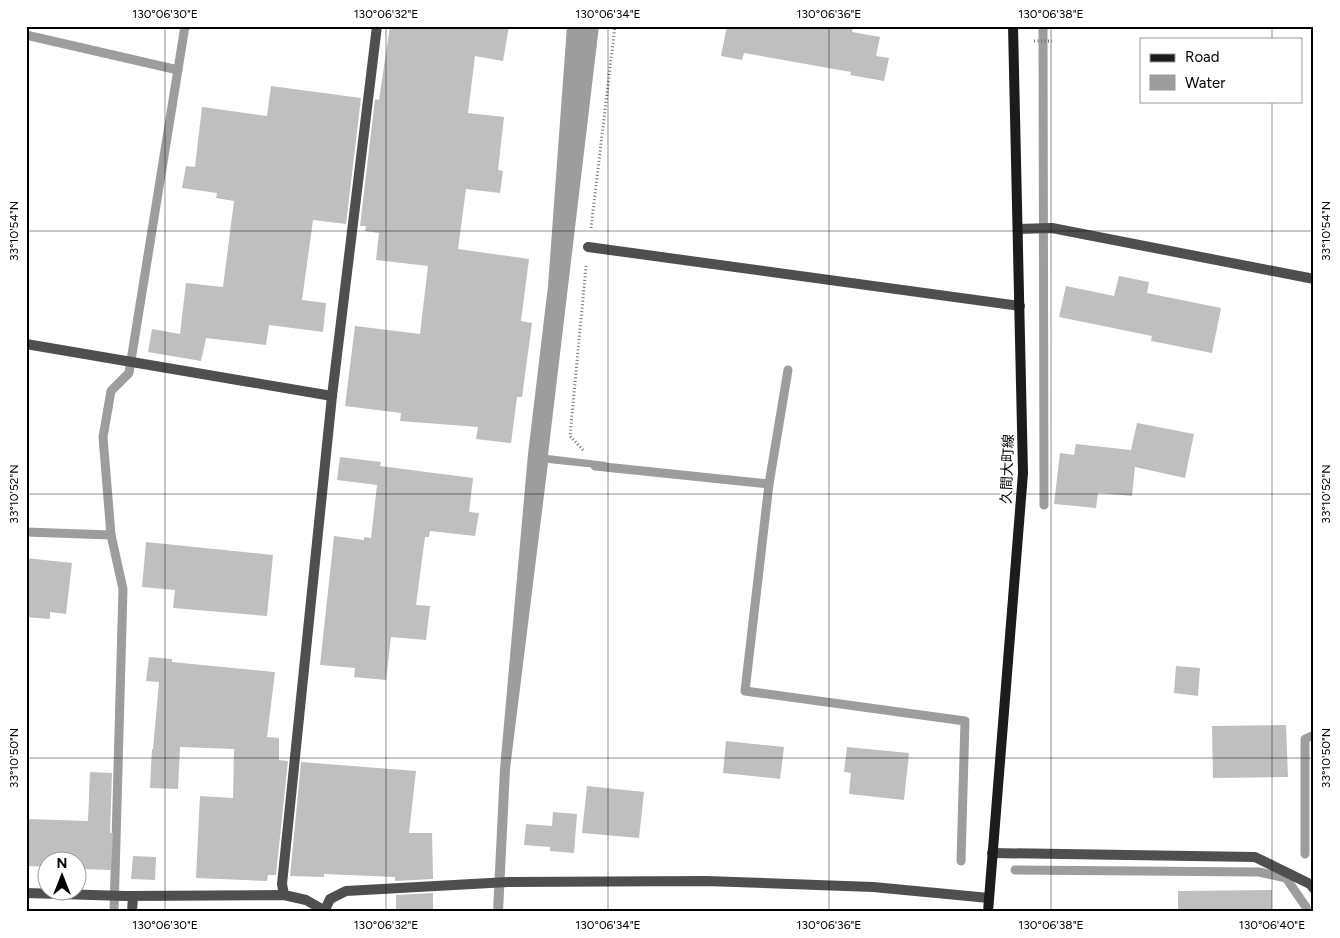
<svg xmlns="http://www.w3.org/2000/svg" width="1340" height="938" font-family="Figtree,'Noto Sans JP',sans-serif">
  <style>
    .water { fill: #9d9d9d }
    .lines { fill: none; stroke-linecap: round; stroke-linejoin: round }
    .stream { stroke: #9d9d9d; stroke-width: 9 }
    .building { fill: #bfbfbf }
    .path { stroke: #717171; stroke-width: 3; stroke-dasharray: 1 2.5; stroke-linecap: butt }
    .street { stroke: #4f4f4f; stroke-width: 10 }
    .secondary { stroke: #1c1c1c; stroke-width: 10 }
    .ticks { fill: none; stroke: #000; stroke-width: 1; stroke-opacity: 0.45 }
    .labels { text-anchor: middle; stroke-width: 4; stroke-linejoin: round; paint-order: stroke }
    .street-label { font-size: 14px; fill: #000; stroke: #fff }
    .neatline { fill: none; stroke: #000; stroke-width: 2 }
    .ticks-label { font-size: 12px; text-anchor: middle; fill: #000 }
  </style>
  <rect width="100%" height="100%" fill="#fff"/>
  <polygon class="water" points="567,26 599,26 548,455 606,462 606,469 548,463 510,769 503,912 493,912 500,769 528,454 548,286"/>
  <g class="lines">
    <g class="stream">
      <polyline points="1043,26 1044,505"/>
      <polyline points="26,35 178,70"/>
      <polyline points="595,466 769,484 745,691 965,721 961,861"/>
      <polyline points="769,484 788,370"/>
      <polyline points="26,532 111,535"/>
      <polyline points="1305,854 1305,739 1314,735"/>
      <polyline points="1015,870 1259,872 1286,878 1306,907 1306,912"/>
      <polyline points="114,912 123,589 111,535 103,437 111,391 129,373 185,26"/>
    </g>
  </g>
  <g class="building">
    <polygon points="390,26 509,26 503,61 475,56 468,113 504,117 498,170 503,171 500,193 466,189 458,249 529,259 521,321 532,323 522,397 517,397 511,443 476,439 478,427 400,421 401,413 345,406 355,326 420,334 428,266 376,260 379,233 365,231 366,226 360,226 375,99 379,100"/>
    <polygon points="727,26 853,26 852,32 880,37 876,56 889,58 884,81 850,75 851,72 744,53 742,60 721,56"/>
    <polygon points="271,86 361,98 346,224 313,220 302,300 326,303 323,332 269,325 266,345 206,338 201,361 148,352 152,329 180,334 186,283 223,287 234,201 216,198 217,193 182,188 186,166 195,167 202,107 267,116"/>
    <polygon points="1119,276 1149,282 1147,293 1221,308 1212,353 1151,341 1152,336 1059,317 1066,286 1114,296"/>
    <polygon points="1137,423 1194,434 1185,478 1135,467 1132,496 1098,493 1096,508 1054,504 1060,453 1074,455 1076,444 1131,450"/>
    <polygon points="340,457 381,462 380,466 473,478 469,512 479,513 475,536 430,531 429,537 425,537 416,605 430,606 426,640 391,637 386,680 354,677 355,668 320,665 334,536 364,540 364,537 371,538 377,485 337,480"/>
    <polygon points="146,542 273,555 267,616 173,608 175,590 142,587"/>
    <polygon points="26,558 72,563 66,614 50,612 50,619 26,617"/>
    <polygon points="149,657 172,659 172,662 275,672 267,737 279,738 279,760 288,761 276,875 268,875 267,881 196,878 200,796 233,798 234,749 180,747 178,789 150,788 152,749 153,749 159,682 146,681"/>
    <polygon points="1176,666 1200,668 1198,696 1174,693"/>
    <polygon points="1286,725 1288,777 1213,778 1212,726"/>
    <polygon points="726,741 784,747 780,779 723,773"/>
    <polygon points="847,747 909,753 904,800 849,794 851,773 844,772"/>
    <polygon points="301,762 416,771 409,833 432,833 433,879 395,881 395,877 324,874 324,877 290,876"/>
    <polygon points="90,772 112,773 110,833 113,833 111,870 78,869 78,860 48,860 48,867 26,866 26,819 88,821"/>
    <polygon points="587,786 644,792 639,838 582,833"/>
    <polygon points="553,812 577,814 574,853 550,851 550,847 524,845 526,824 552,826"/>
    <polygon points="133,856 156,857 155,880 131,879"/>
    <polygon points="1272,890 1272,912 1178,912 1178,891"/>
    <polygon points="433,893 433,912 396,912 396,895"/>
  </g>
  <g class="lines">
    <g class="path">
      <polyline points="1034,41 1052,41"/>
      <polyline points="591,228 615,26"/>
      <polyline points="583,450 570,436 586,266"/>
    </g>
    <g class="street">
      <polyline points="1018,229 1052,228 1314,279"/>
      <polyline points="588,247 1020,306"/>
      <polyline points="26,344 332,396"/>
      <polyline points="992,853 1255,857 1310,884 1314,889"/>
      <polyline points="26,893 125,896 284,895 306,900 327,912"/>
      <polyline points="284,895 282,884 332,396 377,26"/>
      <polyline points="325,910 330,899 346,891 508,882 706,881 873,887 989,898"/>
      <polyline points="132,912 133,896"/>
    </g>
    <polyline class="secondary" points="988,912 1023,473 1013,26"/>
  </g>
  <path class="ticks" d="M165 26V912M386 26V912M608 26V912M829 26V912M1051 26V912M1272 26V39M1272 101V912M26 231H1314M26 494H1314M26 758H1314"/>
  <g class="labels">
    <g class="street-label">
      <text transform="translate(1007 469) rotate(-88)" y="5">久間大町線</text>
    </g>
  </g>
  <rect width="1340" height="938" fill="none" stroke="#ffffff" stroke-width="55"/>
  <rect x="1140" y="38" width="162" height="65" fill="#ffffff" stroke="#999999"/>
  <rect x="1150" y="54" width="25" height="8" fill="#1c1c1c" stroke="#999999"/>
  <text x="1185" y="62" font-size="15" fill="#000000">Road</text>
  <rect x="1150" y="75" width="25" height="15" fill="#9d9d9d" stroke="#999999"/>
  <text x="1185" y="88" font-size="15" fill="#000000">Water</text>
  <g transform="translate(62 876)"><circle r="24" fill="#ffffff" stroke="#999999"/>
  <path d="M0-4L9 19L0 12L-9 19Z" fill="#000000"/>
  <text y="-8" font-size="14" font-weight="bold" text-anchor="middle" fill="#000000">N</text>
  </g>
  <rect x="28" y="28" width="1284" height="882" class="neatline"/>
  <g class="ticks-label">
    <text x="165" y="18">130°06'30"E</text>
    <text x="386" y="18">130°06'32"E</text>
    <text x="608" y="18">130°06'34"E</text>
    <text x="829" y="18">130°06'36"E</text>
    <text x="1051" y="18">130°06'38"E</text>
    <text transform="translate(14 231) rotate(-90)" y="4">33°10'54"N</text>
    <text transform="translate(1326 231) rotate(-90)" y="4">33°10'54"N</text>
    <text transform="translate(14 494) rotate(-90)" y="4">33°10'52"N</text>
    <text transform="translate(1326 494) rotate(-90)" y="4">33°10'52"N</text>
    <text transform="translate(14 758) rotate(-90)" y="4">33°10'50"N</text>
    <text transform="translate(1326 758) rotate(-90)" y="4">33°10'50"N</text>
    <text x="165" y="929">130°06'30"E</text>
    <text x="386" y="929">130°06'32"E</text>
    <text x="608" y="929">130°06'34"E</text>
    <text x="829" y="929">130°06'36"E</text>
    <text x="1051" y="929">130°06'38"E</text>
    <text x="1272" y="929">130°06'40"E</text>
  </g>
</svg>
